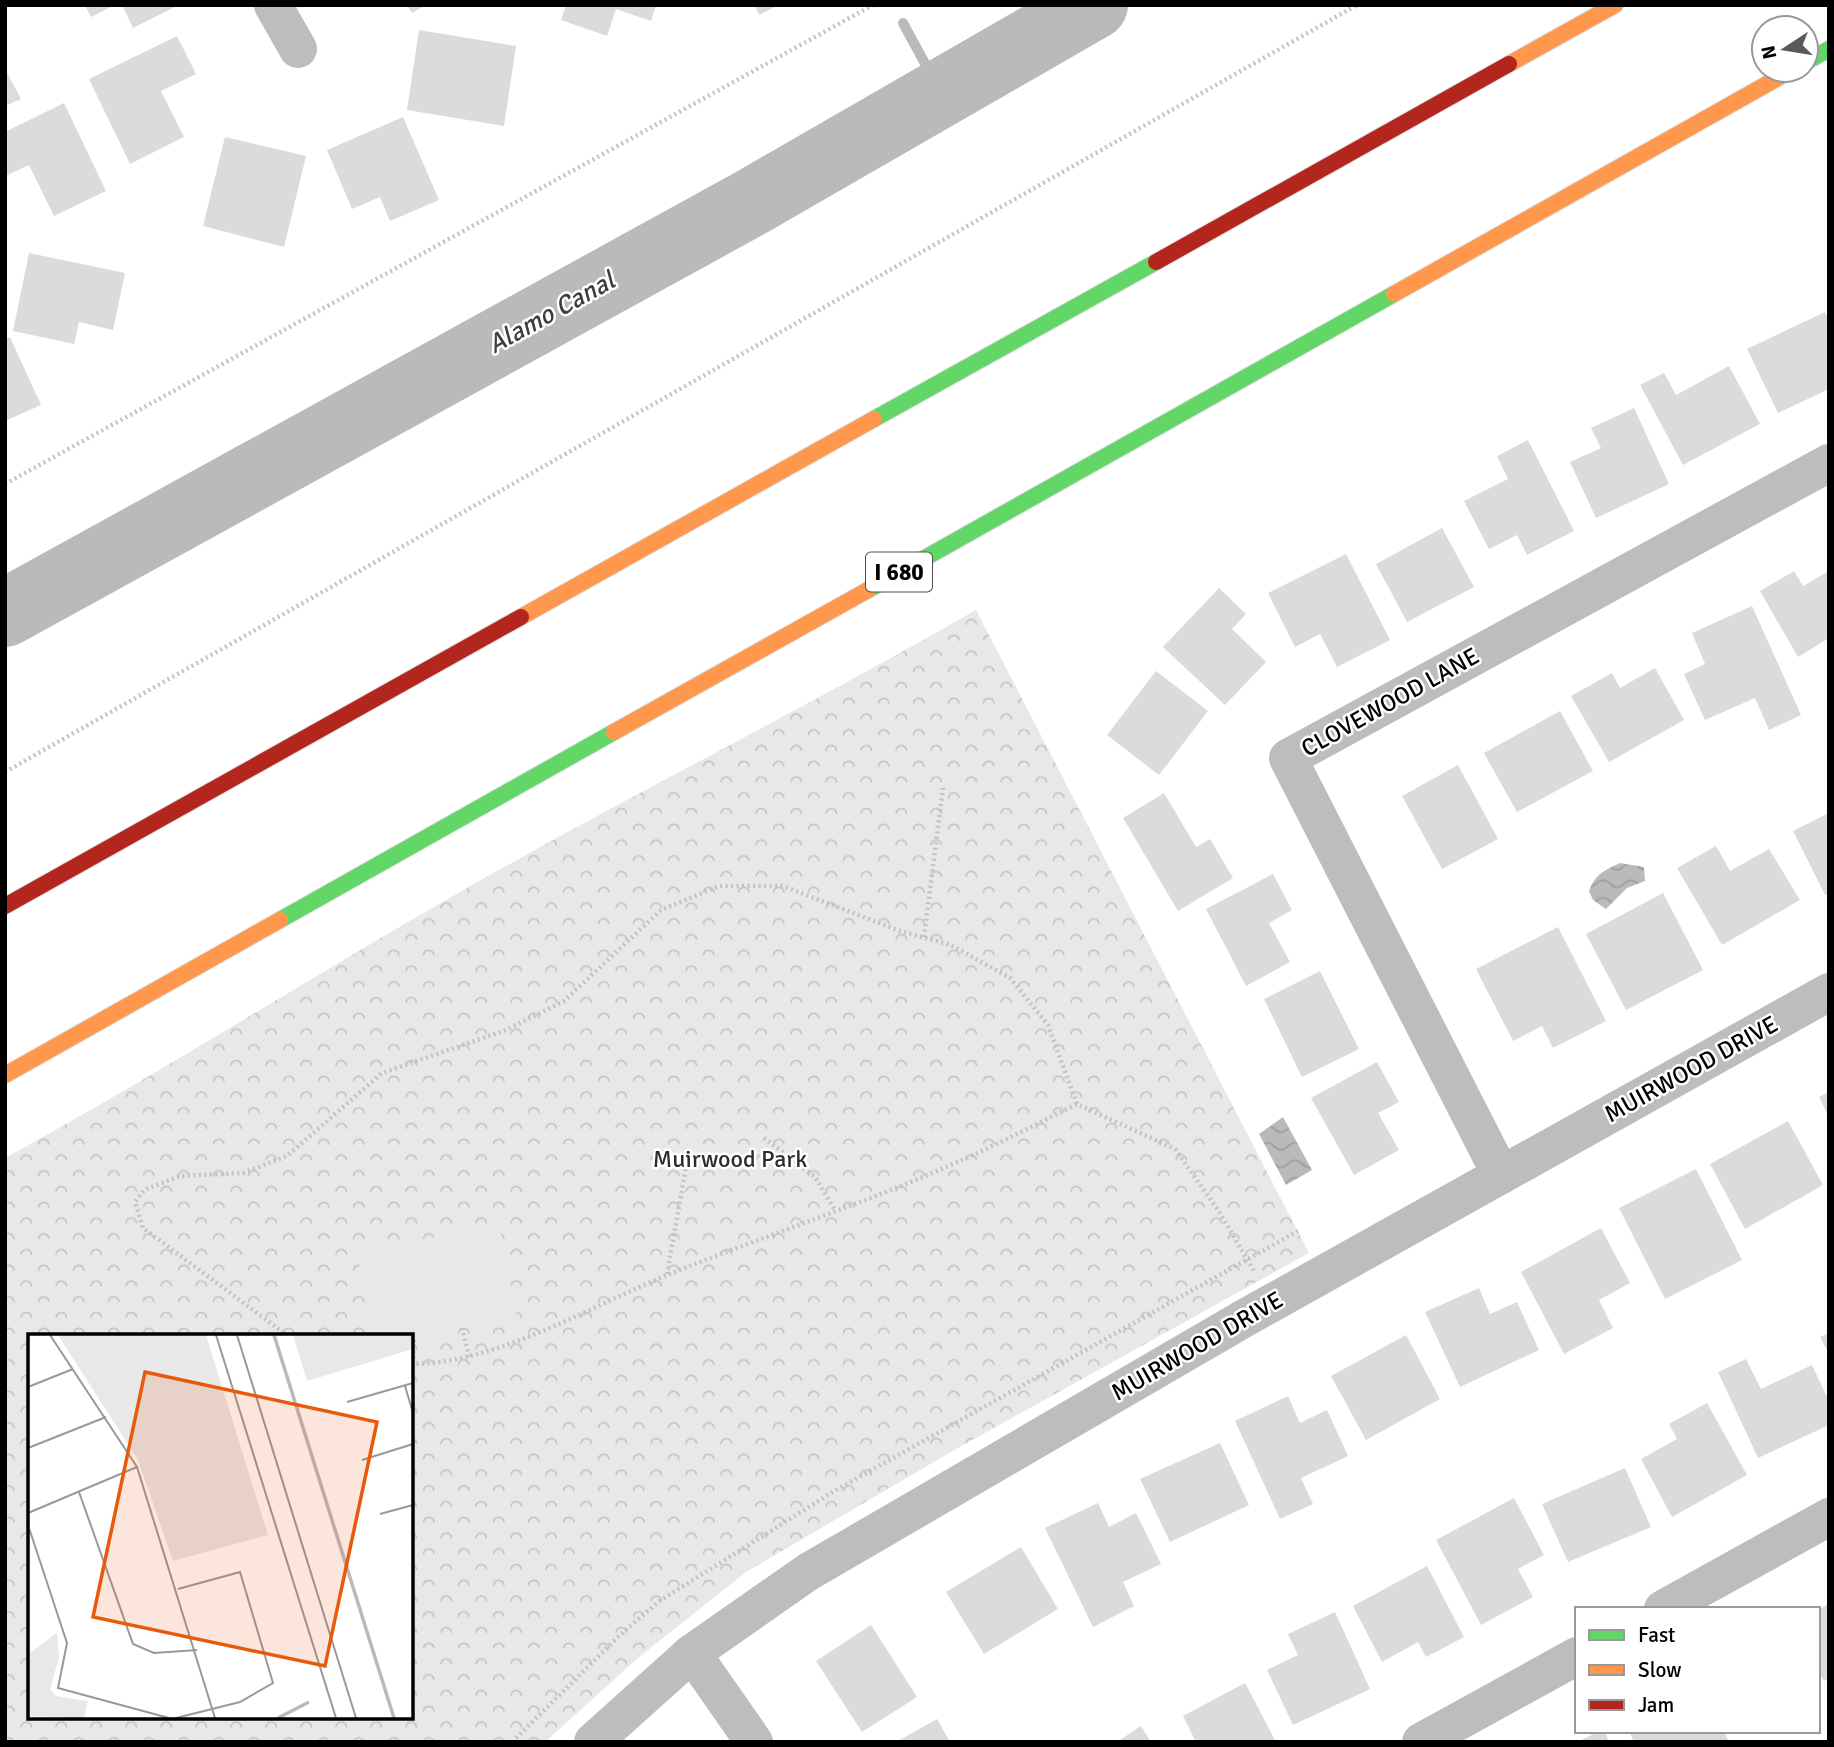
<svg xmlns="http://www.w3.org/2000/svg" width="1834" height="1747" font-family="Signika,sans-serif">
  <style>
    .park { fill: url(#park-crowns); fill-rule: evenodd }
    .pitch { fill: #e8e8e8 }
    .water { fill: url(#water-waves) }
    .lines { fill: none; stroke-linecap: round; stroke-linejoin: round }
    .stream { stroke: #bababa; stroke-width: 10 }
    .river { stroke: #bababa; stroke-width: 68 }
    .building { fill: #dbdbdb }
    .fast-casing { stroke: #dbdbdb; stroke-width: 18 }
    .slow-casing { stroke: #dbdbdb; stroke-width: 18 }
    .jam-casing { stroke: #dbdbdb; stroke-width: 18 }
    .path { stroke: #c2c2c2; stroke-width: 4.5; stroke-dasharray: 2 3.5; stroke-linecap: butt }
    .street { stroke: #bdbdbd; stroke-width: 38 }
    .fast { stroke: #63d668; stroke-width: 16 }
    .slow { stroke: #ff974d; stroke-width: 16 }
    .jam { stroke: #b3261e; stroke-width: 16 }
    .labels { text-anchor: middle; stroke-width: 5; stroke-linejoin: round; paint-order: stroke }
    .shield { fill: #fff; stroke: #4c4c4c; stroke-width: 2 }
    .shield-label { font-size: 23px; font-weight: bold; fill: #000 }
    .street-label { font-size: 24px; fill: #000; stroke: #fff }
    .park-label { font-size: 24px; fill: #2c2c2c; stroke: #fff }
    .water-label { font-size: 26px; font-style: italic; fill: #3d3d3d; stroke: #fff }
    .inset-river { fill: none; stroke: #bababa; stroke-width: 3.5 }
    .inset-road { fill: none; stroke: #999; stroke-width: 2 }
    .view { fill: #e8590c; fill-opacity: 0.15; stroke: #e8590c; stroke-width: 3.5 }
    .inset-edge { fill: none; stroke: #000; stroke-width: 3.5 }
  </style>
  <defs>
    <pattern id="park-crowns" width="20" height="18" patternUnits="userSpaceOnUse" patternTransform="scale(1.75)"><rect width="20" height="18" fill="#e8e8e8"/><path d="M2 6a3 3 0 1 1 6 0M12 15a3 3 0 1 1 6 0" fill="none" stroke="#c5c5c5"/></pattern>
    <pattern id="water-waves" width="16" height="10" patternUnits="userSpaceOnUse" patternTransform="scale(1.75)"><rect width="16" height="10" fill="#bababa"/><path d="M0 5q4-4 8 0t8 0" fill="none" stroke="#9e9e9e"/></pattern>
  </defs>
  <rect width="100%" height="100%" fill="#fff"/>
  <path class="park" d="M976 610 1309 1253 956 1449 746 1572 639 1657 545 1742H5V1158C164 1071 317 973 474 884 640 790 811 705 976 610ZM30 1336H411V1717H30Z"/>
  <polygon class="pitch" points="499,1226 517,1318 411,1338 372,1336 357,1251"/>
  <g class="water">
    <path d="M1620 863 1644 867 1645 881 1627 888 1606 909 1593 900 1589 891C1595 874 1605 870 1620 863Z"/>
    <polygon points="1283,1117 1312,1170 1286,1185 1259,1134"/>
  </g>
  <g class="lines">
    <polyline class="stream" points="903,23 941,93"/>
    <polyline class="river" points="5,613 752,202 1094,5"/>
  </g>
  <g class="building">
    <polygon points="85,5 115,5 91,17"/>
    <polygon points="122,5 179,5 133,28"/>
    <polygon points="407,5 426,5 412,13"/>
    <polygon points="566,5 656,5 651,21 616,9 607,36 561,20"/>
    <polygon points="755,5 779,5 759,15"/>
    <polygon points="419,30 516,46 504,126 407,110"/>
    <polygon points="177,36 196,74 161,91 184,137 130,164 89,79"/>
    <polygon points="5,69 21,99 5,106"/>
    <polygon points="64,103 106,191 54,216 29,165 5,176 5,132"/>
    <polygon points="403,117 439,200 390,221 380,197 352,209 327,150"/>
    <polygon points="225,137 306,156 284,247 203,226"/>
    <polygon points="29,253 125,273 113,330 79,322 74,344 13,331"/>
    <polygon points="1825,312 1829,321 1829,389 1778,413 1747,349"/>
    <polygon points="10,337 41,405 5,421 5,339"/>
    <polygon points="1729,366 1760,424 1683,465 1640,385 1664,373 1676,395"/>
    <polygon points="1634,408 1669,484 1596,518 1570,462 1601,448 1591,428"/>
    <polygon points="1528,440 1574,531 1527,555 1517,535 1489,549 1464,501 1508,479 1497,456"/>
    <polygon points="1442,528 1474,587 1407,622 1376,564"/>
    <polygon points="1346,554 1390,640 1337,667 1320,634 1295,647 1268,593"/>
    <polygon points="1794,571 1803,586 1829,571 1829,638 1798,657 1760,591"/>
    <polygon points="1219,588 1246,614 1232,629 1266,662 1225,705 1163,647"/>
    <polygon points="1752,606 1801,715 1769,730 1755,698 1705,720 1684,674 1705,664 1692,633"/>
    <polygon points="1655,668 1684,720 1609,762 1571,696 1612,673 1620,688"/>
    <polygon points="1156,671 1208,711 1159,775 1107,735"/>
    <polygon points="1560,711 1593,771 1517,812 1484,753"/>
    <polygon points="1458,765 1498,839 1442,869 1402,796"/>
    <polygon points="1164,793 1196,847 1210,839 1233,878 1178,911 1123,818"/>
    <polygon points="1829,813 1829,894 1825,895 1793,831"/>
    <polygon points="1716,846 1730,871 1769,849 1800,900 1722,945 1677,868"/>
    <polygon points="1273,874 1292,910 1269,923 1290,962 1246,986 1206,909"/>
    <polygon points="1663,893 1703,970 1626,1010 1586,934"/>
    <polygon points="1558,927 1606,1021 1553,1048 1542,1026 1513,1041 1476,969"/>
    <polygon points="1320,971 1359,1049 1302,1077 1264,999"/>
    <polygon points="1377,1062 1399,1102 1378,1113 1399,1150 1354,1175 1311,1098"/>
    <polygon points="1829,1092 1829,1117 1819,1097"/>
    <polygon points="1788,1121 1823,1185 1745,1229 1710,1164"/>
    <polygon points="1696,1169 1742,1260 1665,1299 1619,1208"/>
    <polygon points="1601,1228 1630,1283 1599,1300 1613,1328 1564,1354 1521,1272"/>
    <polygon points="1479,1288 1490,1314 1517,1302 1539,1350 1460,1387 1425,1312"/>
    <polygon points="1829,1333 1829,1354 1820,1337"/>
    <polygon points="1406,1335 1440,1399 1366,1440 1331,1376"/>
    <polygon points="1746,1359 1761,1389 1812,1365 1829,1401 1829,1425 1758,1458 1718,1372"/>
    <polygon points="1288,1396 1300,1423 1327,1410 1348,1456 1301,1478 1313,1504 1280,1519 1235,1421"/>
    <polygon points="1707,1403 1747,1475 1672,1517 1641,1459 1677,1439 1669,1424"/>
    <polygon points="1220,1443 1249,1505 1170,1542 1140,1479"/>
    <polygon points="1625,1468 1651,1527 1568,1562 1542,1504"/>
    <polygon points="1514,1498 1544,1555 1518,1569 1533,1597 1481,1625 1436,1540"/>
    <polygon points="1098,1503 1109,1527 1136,1513 1161,1564 1123,1582 1134,1606 1093,1627 1045,1528"/>
    <polygon points="1021,1547 1058,1609 984,1654 946,1592"/>
    <polygon points="1427,1566 1464,1637 1426,1657 1418,1642 1382,1662 1353,1606"/>
    <polygon points="1829,1604 1829,1678 1824,1681 1818,1670 1818,1610"/>
    <polygon points="1335,1612 1370,1689 1293,1725 1267,1670 1298,1655 1288,1634"/>
    <polygon points="871,1625 917,1697 862,1732 816,1661"/>
    <polygon points="1245,1683 1275,1740 1196,1742 1183,1716"/>
    <polygon points="937,1719 950,1742 896,1742"/>
    <polygon points="1141,1726 1151,1742 1117,1742"/>
    <polygon points="1600,1731 1605,1731 1609,1742 1577,1742"/>
    <polygon points="1629,1731 1724,1731 1729,1742 1634,1742"/>
  </g>
  <g class="lines">
    <g class="fast-casing">
      <g id="fast">
        <polyline points="1806,62 1829,49"/>
        <polyline points="874,419 1156,262"/>
        <polyline points="868,590 1394,294"/>
        <polyline points="280,920 614,732"/>
      </g>
    </g>
    <g class="slow-casing">
      <g id="slow">
        <polyline points="1509,64 1615,5"/>
        <polyline points="1394,294 1792,70"/>
        <polyline points="521,617 874,419"/>
        <polyline points="614,732 868,590"/>
        <polyline points="5,1075 280,920"/>
      </g>
    </g>
    <g class="jam-casing">
      <g id="jam">
        <polyline points="1156,262 1509,64"/>
        <polyline points="5,906 521,617"/>
      </g>
    </g>
    <g class="path">
      <polyline points="5,484 873,5"/>
      <polyline points="5,772 1357,5"/>
      <polyline points="924,937 943,788"/>
      <polyline points="764,1138 815,1177 835,1210"/>
      <polyline points="667,1274 688,1156"/>
      <polyline points="462,1328 469,1357"/>
      <polyline points="288,1336 143,1228 135,1202 144,1190 180,1176 243,1173 287,1156 382,1073 506,1030 564,1001 661,910 719,886 783,886 900,931 951,945 1010,978 1048,1025 1077,1104 1175,1149 1218,1210 1254,1271"/>
      <path d="M411 1364C499 1363 590 1306 670 1274 764 1236 860 1205 953 1164 995 1146 1036 1124 1077 1104"/>
      <polyline points="413,1364 414,1337"/>
      <polyline points="512,1742 620,1635 658,1602 836,1490 1298,1231"/>
    </g>
    <g class="street">
      <polyline points="273,5 298,49"/>
      <polyline points="1501,1175 1288,758 1829,463"/>
      <polyline points="1663,1609 1829,1517"/>
      <polyline points="692,1653 754,1742"/>
      <polyline points="593,1742 692,1653 808,1572 1243,1319 1829,992"/>
      <polyline points="1421,1742 1577,1656"/>
    </g>
    <use href="#fast" class="fast"/>
    <use href="#slow" class="slow"/>
    <use href="#jam" class="jam"/>
  </g>
  <g class="labels">
    <rect class="shield" x="866" y="552.5" width="66" height="39" rx="5"/>
    <g class="shield-label">
      <text x="899" y="580">I 680</text>
    </g>
    <g class="street-label">
      <text transform="translate(1390 702) rotate(-29)" y="8">CLOVEWOOD LANE</text>
      <text transform="translate(1691 1069) rotate(-29)" y="8">MUIRWOOD DRIVE</text>
      <text transform="translate(1197 1346) rotate(-30)" y="8">MUIRWOOD DRIVE</text>
    </g>
    <g class="park-label">
      <text x="730" y="1167">Muirwood Park</text>
    </g>
    <g class="water-label">
      <text transform="translate(551 312) rotate(-29)" y="9">Alamo Canal</text>
    </g>
  </g>
  <g transform="translate(28 1334)">
    <rect width="385" height="385" fill="#fff"/>
    <path d="M30 1H178L240 201 145 227 110 126ZM265 1H385V15L279 47Z" fill="#e8e8e8"/>
    <path d="M157 110a9 9 0 1 1 18 0a9 9 0 1 1-18 0ZM29 299 31 324 22 355 28 362 60 367 56 384 0 382V320Z" fill="#e8e8e8"/>
    <path class="inset-river" d="M246 1 366 384M250 384 281 368"/>
    <path class="inset-road" d="M22 1 109 133 187 384M188 1 308 384M209 1 328 384M377 52 385 79M0 53 45 35M319 68 385 49M0 114 78 83M334 126 385 110M51 158 105 310 126 319 169 316M0 179 109 133M352 180 385 171M0 191 39 309 30 354 141 384M148 384 212 368 245 349 212 238 150 255"/>
    <path class="view" d="M117 38 349 88 297 332 65 283Z"/>
    <rect width="385" height="385" class="inset-edge"/>
  </g>
  <rect width="1834" height="1747" fill="none" stroke="#000000" stroke-width="14"/>
  <rect x="1575" y="1607" width="245" height="126" fill="#ffffff" stroke="#999999" stroke-width="2"/>
  <rect x="1589" y="1630" width="35" height="10" fill="#63d668" stroke="#999999" stroke-width="2"/>
  <text x="1638" y="1642" font-size="21" fill="#000000">Fast</text>
  <rect x="1589" y="1665" width="35" height="10" fill="#ff974d" stroke="#999999" stroke-width="2"/>
  <text x="1638" y="1677" font-size="21" fill="#000000">Slow</text>
  <rect x="1589" y="1700" width="35" height="10" fill="#b3261e" stroke="#999999" stroke-width="2"/>
  <text x="1638" y="1712" font-size="21" fill="#000000">Jam</text>
  <g transform="translate(1785 49) rotate(258)"><circle r="33" fill="#ffffff" stroke="#999999" stroke-width="2"/>
  <path d="M0-5L12 26L0 18L-12 26Z" fill="#595959"/>
  <text y="-10" font-size="19" font-weight="bold" text-anchor="middle" fill="#000000">N</text>
  </g>
</svg>
